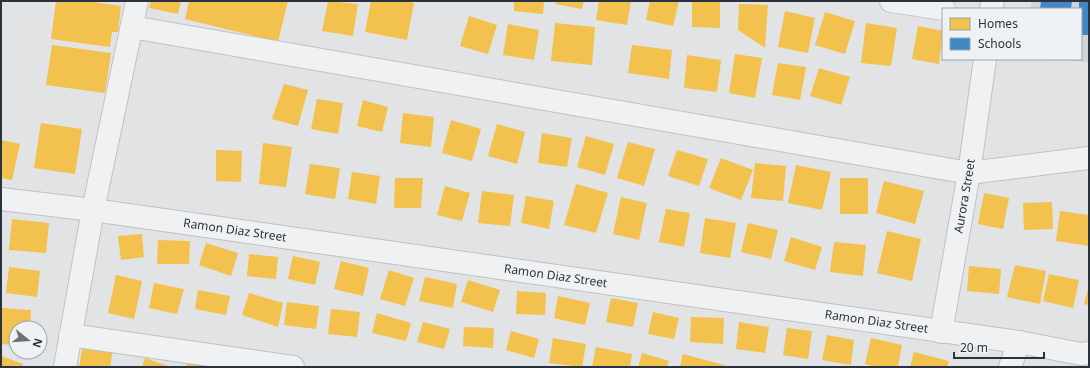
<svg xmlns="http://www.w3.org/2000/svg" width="1090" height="368" font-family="'Noto Sans',sans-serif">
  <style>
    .built { fill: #d0d3d8 }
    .homes { fill: #f2c14e }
    .schools { fill: #3f88c5 }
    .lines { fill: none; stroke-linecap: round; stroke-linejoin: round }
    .minor-casing { stroke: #bfc1c3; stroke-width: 24 }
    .minor { stroke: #f0f1f3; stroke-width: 22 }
    .labels { text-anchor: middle; stroke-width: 4; stroke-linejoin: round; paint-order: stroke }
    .street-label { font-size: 12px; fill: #2a323d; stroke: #eff2f5 }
  </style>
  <rect width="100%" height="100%" fill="#e1e3e5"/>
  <polygon class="built" points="1032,1 1089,1 1089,62 1032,59 1081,59 1081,9 1030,9"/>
  <g class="homes">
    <polygon points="56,1 86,1 121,6 118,32 112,32 110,47 51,39"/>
    <polygon points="151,1 181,1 178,14 149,8"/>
    <polygon points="189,1 288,1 278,42 185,19"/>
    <polygon points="328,1 358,4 353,36 322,31"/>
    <polygon points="371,1 404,1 414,3 407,40 365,32"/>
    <polygon points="514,1 544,1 543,14 514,11"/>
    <polygon points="556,1 584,1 582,9 555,4"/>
    <polygon points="599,1 631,1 627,25 596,20"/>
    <polygon points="650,1 679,1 673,26 646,20"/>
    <polygon points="692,1 720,1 720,28 692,27"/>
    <polygon points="739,4 768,5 765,48 738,30"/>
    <polygon points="785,11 815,18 808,53 778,47"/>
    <polygon points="825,12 855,21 845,54 815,45"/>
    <polygon points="469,16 497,25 488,54 460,46"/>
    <polygon points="555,23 595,27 592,65 551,61"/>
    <polygon points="866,23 897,28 891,66 861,63"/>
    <polygon points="508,24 539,30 534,60 503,55"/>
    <polygon points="918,26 943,31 939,64 912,59"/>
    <polygon points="52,45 111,53 105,93 46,85"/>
    <polygon points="632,45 672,50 669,79 628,73"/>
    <polygon points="735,54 762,58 755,98 729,93"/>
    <polygon points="687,55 721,60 717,92 684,88"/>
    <polygon points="778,63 806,67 800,100 772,95"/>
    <polygon points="819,68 850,77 841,105 810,96"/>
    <polygon points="284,84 308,90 298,126 272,119"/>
    <polygon points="317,99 343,103 338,134 311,129"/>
    <polygon points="363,100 388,107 382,132 357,126"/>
    <polygon points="403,113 434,117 431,147 400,143"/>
    <polygon points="451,120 481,129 472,161 442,153"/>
    <polygon points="41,123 82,129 75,174 34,168"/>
    <polygon points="497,124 525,132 517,164 488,156"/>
    <polygon points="542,133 572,138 567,167 538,163"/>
    <polygon points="586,136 614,144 605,175 577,167"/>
    <polygon points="1,140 20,144 12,180 1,178"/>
    <polygon points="628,142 655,149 644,186 617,178"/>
    <polygon points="263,143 292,147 286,187 259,184"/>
    <polygon points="216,150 242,151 241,182 216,181"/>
    <polygon points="677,150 708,159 699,186 668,176"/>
    <polygon points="721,158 753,170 741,200 709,188"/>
    <polygon points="755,163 786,166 783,201 751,198"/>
    <polygon points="310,164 340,168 335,199 305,194"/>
    <polygon points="796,165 831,172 822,210 788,203"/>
    <polygon points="352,172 380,176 376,204 348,199"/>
    <polygon points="395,178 423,178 421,208 394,208"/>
    <rect x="840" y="178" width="28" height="36"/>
    <polygon points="884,181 924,191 915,224 876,213"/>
    <polygon points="576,184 608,193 596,233 564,225"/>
    <polygon points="445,186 470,193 462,221 437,215"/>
    <polygon points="482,191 514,195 510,226 478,223"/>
    <polygon points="984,193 1009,198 1003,229 978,224"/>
    <polygon points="526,196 554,201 549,229 521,223"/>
    <polygon points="621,197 647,203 639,240 613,234"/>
    <polygon points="1052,202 1053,229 1024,230 1023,203"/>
    <polygon points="666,209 690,213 684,247 659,242"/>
    <polygon points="1060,211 1089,215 1089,246 1056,241"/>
    <polygon points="705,218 736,223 730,258 700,253"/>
    <polygon points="12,219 49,223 46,253 9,250"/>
    <polygon points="748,223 778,230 771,259 741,252"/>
    <polygon points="887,231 921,239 912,281 877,273"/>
    <polygon points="142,234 144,257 121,260 118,236"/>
    <polygon points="791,237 822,247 815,270 784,261"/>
    <polygon points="158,240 190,241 189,264 157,264"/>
    <polygon points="834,242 866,245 863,276 830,272"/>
    <polygon points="206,243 238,253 231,276 199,265"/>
    <polygon points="249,254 278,257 276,279 247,276"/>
    <polygon points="293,256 320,262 315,285 288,279"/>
    <polygon points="341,261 369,268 363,296 334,289"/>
    <polygon points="1015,265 1046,271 1040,304 1007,297"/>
    <polygon points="969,266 1001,269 999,294 967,291"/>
    <polygon points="9,267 40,271 37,297 6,293"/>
    <polygon points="389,270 414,278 405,306 380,299"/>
    <polygon points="1049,274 1079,280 1073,308 1043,301"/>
    <polygon points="116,275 142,281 134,319 108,313"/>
    <polygon points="425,277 457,284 453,308 419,301"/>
    <polygon points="468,280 500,290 493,312 461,302"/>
    <polygon points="154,283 184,289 177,314 149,308"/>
    <polygon points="1089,285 1089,305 1084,304"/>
    <polygon points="198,290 230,296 226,315 195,309"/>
    <polygon points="517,291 546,293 545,315 516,314"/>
    <polygon points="249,293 283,303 278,327 242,315"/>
    <polygon points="558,296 590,303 585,325 554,318"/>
    <polygon points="611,298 638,303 633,327 606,322"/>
    <polygon points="287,302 319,306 316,329 284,325"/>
    <polygon points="1,308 31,310 30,328 16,328 16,345 1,344"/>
    <polygon points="331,309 360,312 357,337 328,334"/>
    <polygon points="653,312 679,318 674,339 648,334"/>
    <polygon points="377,313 411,323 406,341 372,333"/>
    <polygon points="691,317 724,318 723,344 690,342"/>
    <polygon points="423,322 450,329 444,349 417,342"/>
    <polygon points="739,322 769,327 765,353 736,349"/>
    <polygon points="464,327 494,328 493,348 463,346"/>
    <polygon points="787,328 812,331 808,359 783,355"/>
    <polygon points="511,331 539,339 534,358 506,350"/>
    <polygon points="827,335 854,340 851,365 822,360"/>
    <polygon points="553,338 586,344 582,367 549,363"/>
    <polygon points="871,338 902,345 898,367 876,367 865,364"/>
    <polygon points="83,344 113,349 110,367 79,367"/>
    <polygon points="596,347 632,354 630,367 592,367"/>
    <polygon points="914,352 949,361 947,367 910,367"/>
    <polygon points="642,353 669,361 667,367 638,367"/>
    <polygon points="683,354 724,365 724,367 680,367"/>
    <polygon points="1,356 23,364 22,367 1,367"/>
    <polygon points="145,358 171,367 142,367"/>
    <polygon points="188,360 218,367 186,367"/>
  </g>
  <g class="schools">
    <polygon points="1041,1 1072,1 1071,9 1040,9"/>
    <polygon points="1079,1 1089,1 1089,35 1081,35 1081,9 1079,9"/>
  </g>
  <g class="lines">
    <g class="minor-casing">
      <g id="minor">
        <polyline points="891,1 944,9"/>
        <polyline points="991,9 993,1"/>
        <polyline points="132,27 969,173 1089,158"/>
        <path id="s1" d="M1 199 93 210 1019 342 1081 354 1089 353"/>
        <path id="s2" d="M941 332 969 173 985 59"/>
        <polyline points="70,335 293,367"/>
        <polyline points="65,367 93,210 137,1"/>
        <polyline points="1010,367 1019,342"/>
      </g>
    </g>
    <use href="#minor" class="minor"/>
  </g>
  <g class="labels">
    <g class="street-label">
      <text dy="4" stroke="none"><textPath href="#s2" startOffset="138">Aurora Street</textPath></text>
      <text dy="4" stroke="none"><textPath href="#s1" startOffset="236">Ramon Diaz Street</textPath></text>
      <text dy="4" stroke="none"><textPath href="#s1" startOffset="560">Ramon Diaz Street</textPath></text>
      <text dy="4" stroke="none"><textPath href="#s1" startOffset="884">Ramon Diaz Street</textPath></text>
    </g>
  </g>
  <rect width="1090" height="368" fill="none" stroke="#2a323d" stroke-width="4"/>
  <rect x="942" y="8" width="140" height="52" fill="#eff2f5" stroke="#a0a5ab"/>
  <rect x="950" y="18" width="20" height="12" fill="#f2c14e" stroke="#a0a5ab"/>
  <text x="978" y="28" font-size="12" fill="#2a323d">Homes</text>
  <rect x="950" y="38" width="20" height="12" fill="#3f88c5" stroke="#a0a5ab"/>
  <text x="978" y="48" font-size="12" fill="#2a323d">Schools</text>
  <g transform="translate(28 340) rotate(107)"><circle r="19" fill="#eff2f5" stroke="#a0a5ab"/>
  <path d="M0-3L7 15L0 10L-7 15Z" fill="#6a7078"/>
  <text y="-6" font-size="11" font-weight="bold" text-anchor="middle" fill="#2a323d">N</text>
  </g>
  <path d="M954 352v6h90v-6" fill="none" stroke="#2a323d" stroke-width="2"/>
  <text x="960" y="352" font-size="12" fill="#2a323d" stroke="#eff2f5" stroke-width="3" paint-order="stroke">20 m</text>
</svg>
